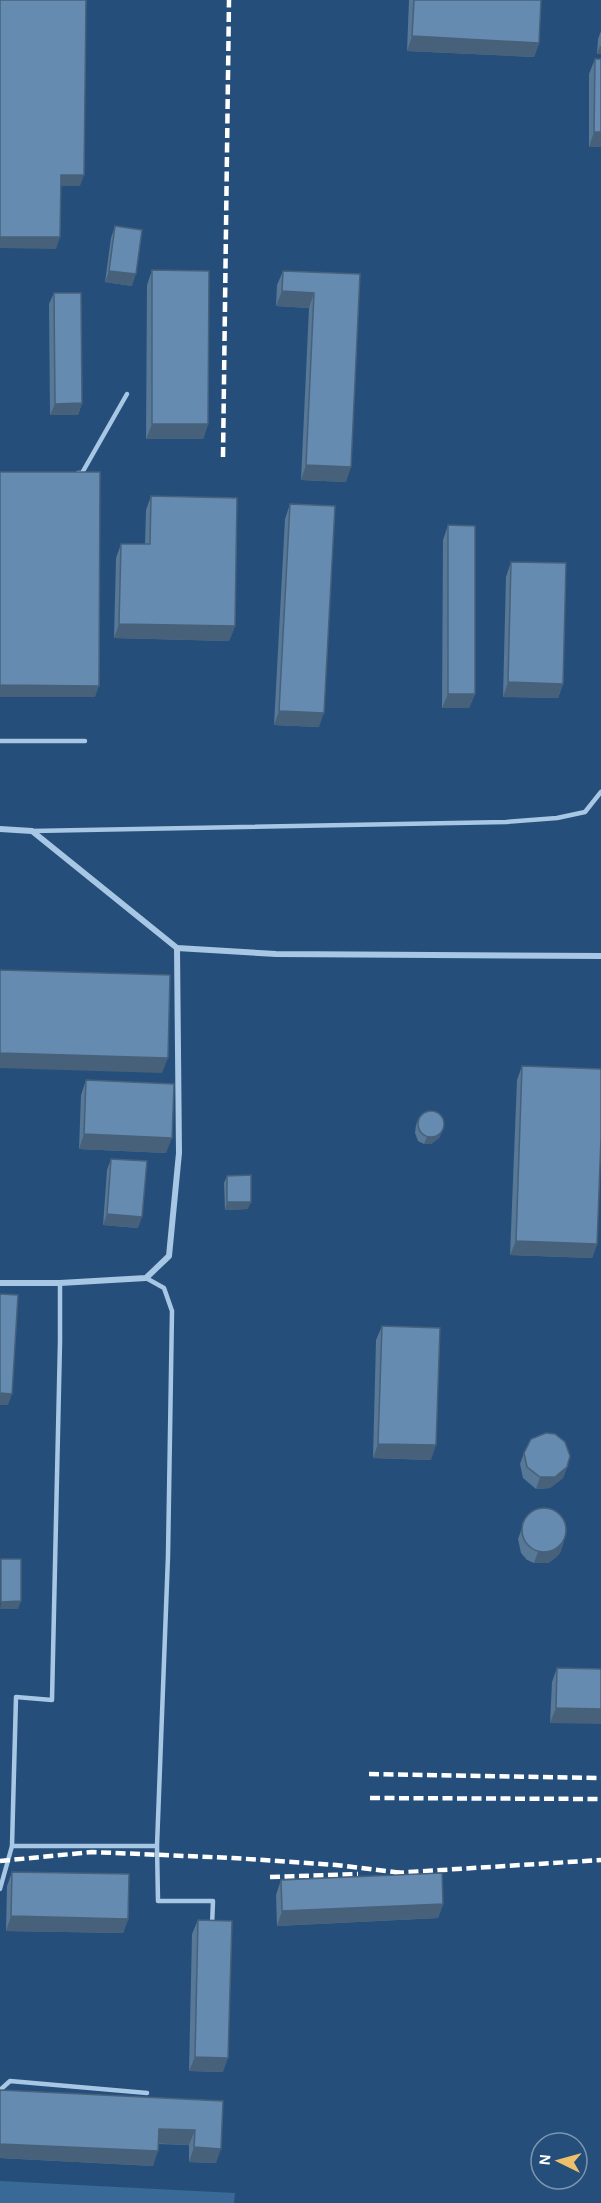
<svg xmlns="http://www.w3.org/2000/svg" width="601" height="2203" font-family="'Alegreya Sans',sans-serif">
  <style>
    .green { fill: #386997 }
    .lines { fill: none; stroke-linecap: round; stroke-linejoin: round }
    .service { stroke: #a7c7e4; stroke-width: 4.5 }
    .minor { stroke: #a7c7e4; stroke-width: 6 }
    .rail { stroke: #fff; stroke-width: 4.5; stroke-dasharray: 10 4.5; stroke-linecap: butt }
    .wall { fill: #577897 }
    .shaded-wall { fill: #47617b }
    .building { fill: #658bb0; stroke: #47617b; stroke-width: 1.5 }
  </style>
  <rect width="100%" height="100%" fill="#254f7a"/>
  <polygon class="green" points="0,2181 235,2193 234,2203 0,2203"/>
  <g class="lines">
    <g class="service">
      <polyline points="78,473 82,473 127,394"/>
      <polyline points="0,741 85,741"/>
      <polyline points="32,831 506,822 557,818 585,812 601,792"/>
      <polyline points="12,1846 157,1846 168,1556 172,1311 164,1288 146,1278"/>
      <polyline points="157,1846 158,1901 213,1901 212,1926"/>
      <polyline points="0,1889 12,1846 16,1697 52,1700 60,1342 60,1283"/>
      <polyline points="0,2090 10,2081 147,2093"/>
    </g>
    <g class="minor">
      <polyline points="0,829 32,831 177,948 276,954 601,956"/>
      <polyline points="0,1283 60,1283 146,1278 169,1256 179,1153 177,948"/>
    </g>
    <g class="rail">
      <polyline points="223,457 229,0"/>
      <polyline points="369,1774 601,1778"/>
      <polyline points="370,1798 601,1799"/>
      <polyline points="0,1861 92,1852 233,1858 336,1865 403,1873"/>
      <polyline points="394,1873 601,1860"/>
      <polyline points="270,1877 358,1874"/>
    </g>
  </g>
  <g class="wall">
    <polygon points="409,0 541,0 539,43 534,57 407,51"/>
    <polygon points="601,31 601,54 597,54 598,39"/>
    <polygon points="595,59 601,59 601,147 589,147 589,74"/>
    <polygon points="115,226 132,286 105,282 111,238"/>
    <polygon points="152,270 208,424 203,439 146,439 147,285"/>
    <polygon points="283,271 360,274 346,482 301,480 309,308 276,306 277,285"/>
    <polygon points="54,293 82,403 78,415 50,415 49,304"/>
    <polygon points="151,496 235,626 229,641 114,638 116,558 121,544 145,544 146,510"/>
    <polygon points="290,504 319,727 274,725 285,519"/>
    <polygon points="448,525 475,694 469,708 442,708 443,540"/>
    <polygon points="511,562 563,684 558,698 503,697 506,577"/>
    <polygon points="522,1066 597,1244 592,1258 510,1255 517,1080"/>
    <polygon points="86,1080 166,1153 79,1149 81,1095"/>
    <polygon points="419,1117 442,1131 439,1138 431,1144 424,1144 418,1141 415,1133 416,1125"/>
    <polygon points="111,1159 138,1228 103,1225 107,1170"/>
    <polygon points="227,1176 248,1209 225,1210 224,1183"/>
    <polygon points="382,1326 431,1460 373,1458 376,1340"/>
    <polygon points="524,1453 567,1467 563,1478 550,1488 536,1489 523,1478 520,1464"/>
    <polygon points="522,1528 564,1541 560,1553 555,1558 548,1563 534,1563 527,1560 521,1553 518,1539"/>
    <polygon points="557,1668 601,1669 550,1723 552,1682"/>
    <polygon points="12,1872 128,1919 123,1933 6,1931 7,1886"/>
    <polygon points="281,1880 443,1904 438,1918 277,1926 276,1895"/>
    <polygon points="198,1920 223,2072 189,2071 192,1934"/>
    <polygon points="0,2090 223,2101 216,2163 189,2162 189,2145 158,2144 153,2166 0,2158"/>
  </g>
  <g class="shaded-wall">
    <polygon points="412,36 539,43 534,57 407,51"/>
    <polygon points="600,46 601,46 601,54 597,54"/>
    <polygon points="594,132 601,132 601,147 589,147"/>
    <polygon points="61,175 84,175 80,186 57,186"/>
    <polygon points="0,237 60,237 56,249 0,248"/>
    <polygon points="109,271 136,274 132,286 105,282"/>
    <polygon points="282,291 314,293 309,308 276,306"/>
    <polygon points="82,403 78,415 50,415 55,404"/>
    <polygon points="152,424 208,424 203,439 146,439"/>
    <polygon points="306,465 351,467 346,482 301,480"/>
    <polygon points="119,624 235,626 229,641 114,638"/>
    <polygon points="508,682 563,684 558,698 503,697"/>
    <polygon points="0,685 99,686 95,697 0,697"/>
    <polygon points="448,694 475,694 469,708 442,708"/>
    <polygon points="279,711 324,713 319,727 274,725"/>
    <polygon points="0,1053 168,1058 162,1073 0,1068"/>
    <polygon points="442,1131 439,1138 431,1144 424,1144 427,1137"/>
    <polygon points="84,1134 172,1138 166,1153 79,1149"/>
    <polygon points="227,1202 251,1202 248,1209 225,1210"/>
    <polygon points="107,1214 142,1217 138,1228 103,1225"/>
    <polygon points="516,1241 597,1244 592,1258 510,1255"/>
    <polygon points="0,1393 12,1394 8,1405 0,1405"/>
    <polygon points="378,1444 436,1445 431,1460 373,1458"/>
    <polygon points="567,1467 563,1478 550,1488 536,1489 540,1477"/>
    <polygon points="564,1541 560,1553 555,1558 548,1563 534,1563 538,1552"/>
    <polygon points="21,1601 18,1609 0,1609 1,1602"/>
    <polygon points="556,1708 601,1709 601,1724 550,1723"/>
    <polygon points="443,1904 438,1918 277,1926 282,1911"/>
    <polygon points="11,1916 128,1919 123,1933 6,1931"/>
    <polygon points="195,2057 228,2058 223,2072 189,2071"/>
    <polygon points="159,2129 195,2130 189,2145 154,2143"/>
    <polygon points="0,2144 158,2151 153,2166 0,2158"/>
    <polygon points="194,2147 221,2149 216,2163 189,2162"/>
  </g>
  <g class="building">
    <polygon points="0,0 86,0 84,175 61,175 60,237 0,237"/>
    <polygon points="414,0 541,0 539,43 412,36"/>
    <polygon points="595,59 601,59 601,132 594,132"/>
    <polygon points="115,226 142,230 136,274 109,271"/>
    <polygon points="152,270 209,271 208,424 152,424"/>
    <polygon points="283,271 360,274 351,467 306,465 314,293 282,291"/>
    <polygon points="54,293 81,293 82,403 55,404"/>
    <polygon points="0,472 100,472 99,686 0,685"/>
    <polygon points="151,496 237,498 235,626 119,624 121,544 150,544"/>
    <polygon points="290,504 335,506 324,713 279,711"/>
    <polygon points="448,525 475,526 475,694 448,694"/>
    <polygon points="511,562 566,563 563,684 508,682"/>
    <polygon points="0,970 170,975 168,1058 0,1053"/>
    <polygon points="522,1066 601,1069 601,1138 597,1244 516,1241"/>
    <polygon points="86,1080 174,1084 172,1138 84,1134"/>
    <circle cx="431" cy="1124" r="13"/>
    <polygon points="111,1159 147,1161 142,1217 107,1214"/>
    <polygon points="251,1175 251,1202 227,1202 227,1176"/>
    <polygon points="0,1294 18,1295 12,1394 0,1393"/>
    <polygon points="382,1326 440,1328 436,1445 378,1444"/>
    <polygon points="546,1433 555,1434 565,1442 570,1456 567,1467 555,1477 540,1477 527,1467 524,1453 531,1439"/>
    <circle cx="544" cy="1530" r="22"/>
    <polygon points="1,1559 21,1559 21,1601 1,1602"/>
    <polygon points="557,1668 601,1669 601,1709 556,1708"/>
    <polygon points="12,1872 129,1874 128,1919 11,1916"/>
    <polygon points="442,1873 443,1904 282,1911 281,1880"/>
    <polygon points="198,1920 232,1921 228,2058 195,2057"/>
    <polygon points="0,2090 223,2101 221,2149 194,2147 195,2130 159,2129 158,2151 0,2144"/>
  </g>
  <g transform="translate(559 2161) rotate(275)"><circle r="28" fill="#254f7a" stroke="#7c95af" stroke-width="1.5"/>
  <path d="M0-4.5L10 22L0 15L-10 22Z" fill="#eec06c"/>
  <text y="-9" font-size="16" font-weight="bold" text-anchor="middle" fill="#ffffff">N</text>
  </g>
</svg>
